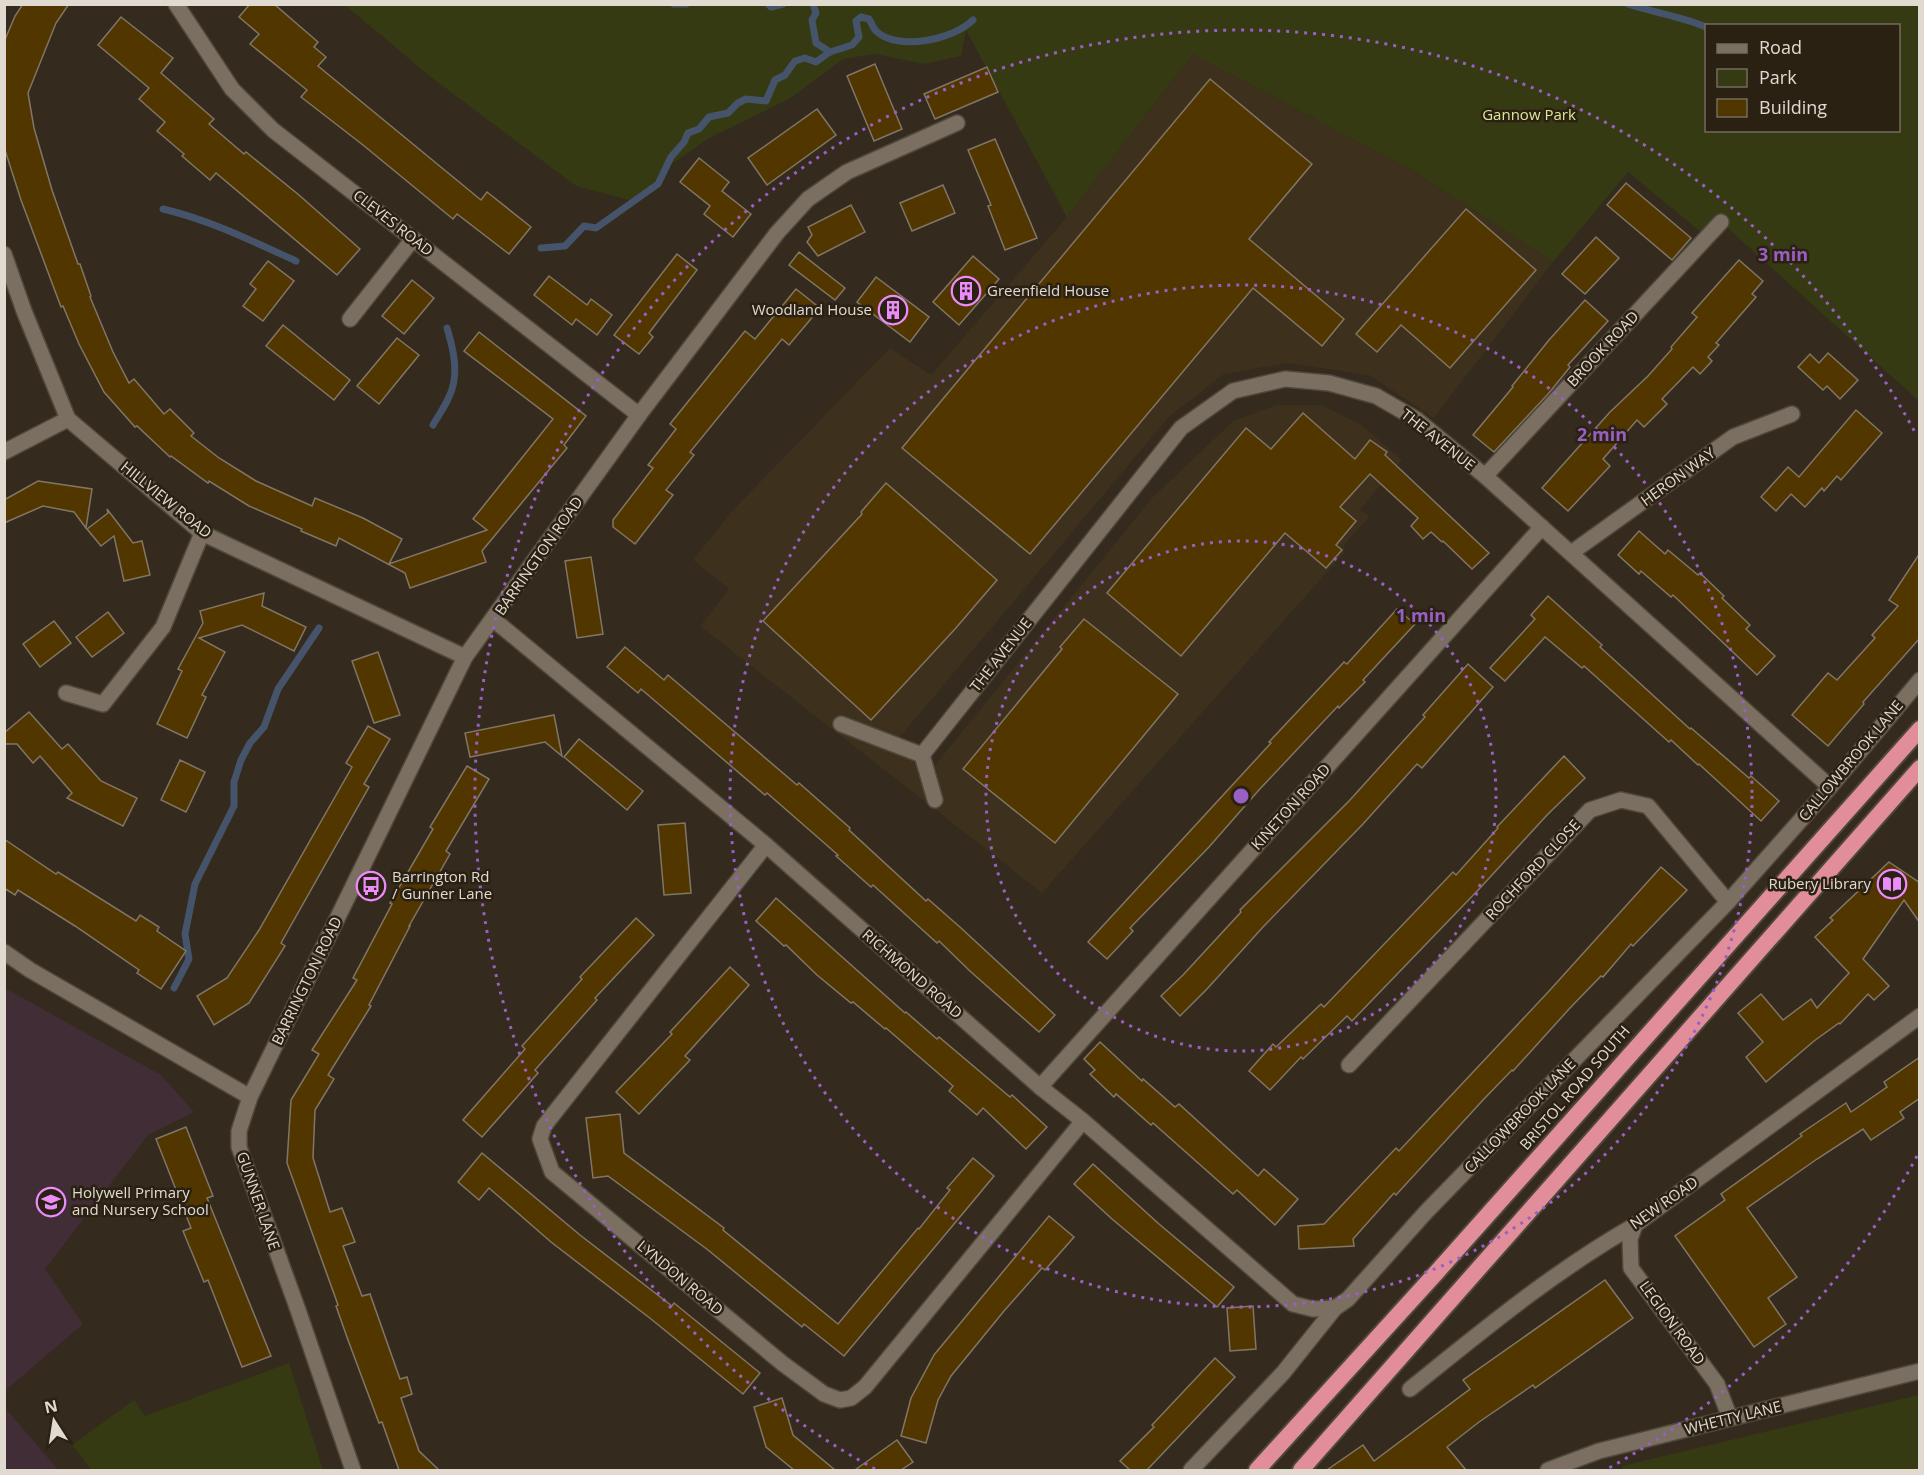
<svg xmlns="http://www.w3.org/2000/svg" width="1924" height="1475" font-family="'Open Sans',sans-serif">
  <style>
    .built { fill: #3d301c }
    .education { fill: #402d35 }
    .green { fill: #353a13; fill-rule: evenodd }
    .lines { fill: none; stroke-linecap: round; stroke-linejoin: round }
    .stream { stroke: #45546a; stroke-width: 7 }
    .building { fill: #523600; stroke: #817666; stroke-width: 1.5 }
    .minor-casing { stroke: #4e473b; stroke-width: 18 }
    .tertiary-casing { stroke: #4e473b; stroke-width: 18 }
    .trunk-casing { stroke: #4e473b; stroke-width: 20 }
    .minor { stroke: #7a6f60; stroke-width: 15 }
    .tertiary { stroke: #7a6f60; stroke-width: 15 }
    .trunk { stroke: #e18e9a; stroke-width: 16 }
    .ring { fill: none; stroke: #9960c4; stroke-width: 3; stroke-dasharray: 3 6 }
    .labels { text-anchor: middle; stroke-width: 5; stroke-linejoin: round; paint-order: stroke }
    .park-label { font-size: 15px; fill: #dce895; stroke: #2a2113 }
    .street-label { font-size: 15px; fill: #e0dad1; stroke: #2a2113 }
    .poi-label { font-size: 15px; fill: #e0dad1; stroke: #2a2113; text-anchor: start }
    .centre { fill: #9960c4; stroke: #2a2113; stroke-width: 3 }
    .ring-label { font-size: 18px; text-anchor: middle; font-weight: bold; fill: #9960c4; stroke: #2a2113; stroke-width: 5; stroke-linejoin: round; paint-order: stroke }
  </style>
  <rect width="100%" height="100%" fill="#342a1d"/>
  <polygon class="built" points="1193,54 1417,173 1553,262 1434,418 1369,375 1287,363 1224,374 1169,417 894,744 931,770 1152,498 1233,421 1276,405 1321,405 1363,426 1402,460 1360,510 1370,516 1344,545 1344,553 1042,893 700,626 729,589 693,560 734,509 890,348 931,375 1067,217"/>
  <g class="education">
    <polygon points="5,988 161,1075 194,1112 148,1135 45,1269 83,1324 5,1391"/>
    <polygon points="4,1407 26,1432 58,1470 5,1470"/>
  </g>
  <g class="green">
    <path d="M345 5H1919V401L1721 222 1707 237 1628 172 1553 262 1417 173 1193 54 1067 217 966 30 961 56 924 64 875 54 843 59 789 99 709 138 666 168 637 202 576 186 432 78ZM1706 26H1898V130H1706Z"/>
    <polygon points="289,1363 323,1470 92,1470 72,1445 134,1400 145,1416"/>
    <polygon points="1919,1395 1919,1470 1623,1470 1622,1466"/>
  </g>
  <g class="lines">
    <g class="stream">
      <polyline points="674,4 686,4"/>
      <polyline points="768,4 771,7 783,4"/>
      <polyline points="813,4 816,13 812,20 816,43 830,52"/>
      <path d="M1628 4C1655 13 1681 16 1706 27"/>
      <path d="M163 209C210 220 252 241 296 261"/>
      <path d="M541 248 565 246 584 226 596 228 658 184 671 157 684 142 688 133 699 129 709 117 728 113 738 103 746 99 766 101 775 80 785 75 795 61 805 58 816 62 830 52 852 45 859 37 856 21 861 17 869 19C871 22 873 28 876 31 898 52 954 39 973 20"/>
      <path d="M433 425C438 416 444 408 448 399 460 377 454 351 447 328"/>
      <polyline points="174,988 189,959 185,934 195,884 234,806 234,782 241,760 250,743 264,727 278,689 319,628"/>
    </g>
  </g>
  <g class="building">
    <polygon points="23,4 69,4 56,23 28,93 34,128 52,190 78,264 80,264 91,296 90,297 113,352 129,383 134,379 164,414 170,409 194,433 191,436 219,458 256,481 312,506 315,498 363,518 402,539 389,564 487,530 473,519 553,419 464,351 479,332 586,416 564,445 567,448 482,551 486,562 410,588 405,573 339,538 336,546 301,531 302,529 249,506 209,481 208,483 171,456 170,457 137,426 135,427 104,392 79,344 63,306 61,307 21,200 4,147 4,42 15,16"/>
    <polygon points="250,4 274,4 318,42 314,47 326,57 318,66 481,200 487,192 531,227 509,254 457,214 453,219 363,145 301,97 307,90 250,44 259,34 239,17"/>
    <polygon points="121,17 173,58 161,73 214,119 209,124 244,154 246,152 299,195 360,249 337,275 216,173 210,180 182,156 184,154 157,131 165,122 139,99 149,88 98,45"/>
    <polygon points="875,64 902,129 874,141 847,76"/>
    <polygon points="987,67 998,92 935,119 924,94"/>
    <polygon points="1210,79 1312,164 1249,239 1344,319 1322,346 1253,288 1030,554 902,448"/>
    <polygon points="817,109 836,135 767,185 748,158"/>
    <polygon points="995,139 1037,238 1005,250 988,206 991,205 968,150"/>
    <polygon points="699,158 729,182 722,191 751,214 733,237 704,214 710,206 680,182"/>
    <polygon points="1626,183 1691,238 1672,260 1607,205"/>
    <polygon points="943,185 955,213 912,231 900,203"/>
    <polygon points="851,205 865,232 818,256 807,242 812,235 808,227"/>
    <polygon points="1466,209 1536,270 1450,368 1401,325 1377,352 1356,334"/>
    <polygon points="1596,237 1619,258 1585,294 1562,274"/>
    <polygon points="799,252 845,288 835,300 789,265"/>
    <polygon points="677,254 697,270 649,333 653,337 639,354 614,335"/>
    <polygon points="973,256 999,279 959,325 933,302"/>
    <polygon points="1739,260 1763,281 1752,294 1756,297 1716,343 1719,345 1708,357 1712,361 1700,374 1693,367 1662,399 1667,404 1644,427 1637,420 1603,459 1610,466 1568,511 1542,488 1610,412 1648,376 1672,349 1671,347 1697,317 1692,313"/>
    <polygon points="268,261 294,281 263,321 243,306 256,289 250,284"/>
    <polygon points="549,276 587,305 591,299 612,315 597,335 576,319 572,325 534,295"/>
    <polygon points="876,277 929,317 910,342 857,302"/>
    <polygon points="412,280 434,298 404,334 382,316"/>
    <polygon points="796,289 820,308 789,345 782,339 690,452 694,455 666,490 673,495 635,544 613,527 613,520 653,468 648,465 676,429 670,424 745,331 755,339"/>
    <polygon points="1585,300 1608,321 1568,365 1570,367 1549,393 1494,452 1473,435 1513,387 1512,386 1549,340"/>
    <polygon points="283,325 350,380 334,400 266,346"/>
    <polygon points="397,338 419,355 379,404 357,386"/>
    <polygon points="1828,353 1858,380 1840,399 1827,386 1823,390 1798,367 1810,354 1819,363"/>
    <polygon points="1856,410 1882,433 1841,480 1837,476 1824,491 1822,488 1805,507 1791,494 1776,511 1761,497 1788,467 1799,477"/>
    <polygon points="1303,413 1355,459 1370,440 1387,452 1385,455 1489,553 1472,569 1443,541 1442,542 1431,532 1423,539 1411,526 1418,518 1370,474 1340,507 1356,521 1336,545 1342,550 1326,568 1285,533 1181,656 1107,593 1246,428 1271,449"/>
    <polygon points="38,481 92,489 86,528 74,512 43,506 4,523 4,500"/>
    <polygon points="886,483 997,580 955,629 871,720 763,621 862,514 861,512"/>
    <polygon points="107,509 133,543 142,541 150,575 124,581 114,536 101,546 87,529 108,513"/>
    <polygon points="1639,531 1665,554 1668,550 1698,575 1700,573 1724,596 1722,598 1750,625 1746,629 1775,656 1757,675 1673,595 1671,597 1641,571 1639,574 1618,555"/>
    <polygon points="1920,553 1920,638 1863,702 1864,704 1828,746 1792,715 1828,673 1837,680 1875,638 1872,635 1898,606 1889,600"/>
    <polygon points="591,557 603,634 577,638 565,561"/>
    <polygon points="264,593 262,606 306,627 294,651 242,625 199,638 225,652 202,695 206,697 187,738 157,724 182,671 178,669 203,623 200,611"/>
    <polygon points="1548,596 1602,645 1600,647 1690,729 1691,728 1749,778 1751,776 1779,801 1761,821 1699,764 1698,765 1671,740 1669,742 1584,666 1582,668 1545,637 1505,681 1490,668 1535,619 1531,615"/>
    <polygon points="1397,609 1415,624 1363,680 1365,682 1339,708 1338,706 1258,791 1209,847 1130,928 1133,931 1107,959 1088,942 1271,743 1269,742 1344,662 1347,664"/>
    <polygon points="108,612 124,633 92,657 76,637"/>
    <polygon points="1084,619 1178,694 1055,843 963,769 1062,649 1060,647"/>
    <polygon points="54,621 71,643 40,667 23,644"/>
    <polygon points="625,647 664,680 668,675 797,785 799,783 850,828 849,830 926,901 928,899 961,928 1055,1015 1039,1032 971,972 939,941 937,943 873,885 871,887 836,856 838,855 767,793 765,795 641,689 638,693 607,667"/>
    <polygon points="378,652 400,715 374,723 352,661"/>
    <polygon points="1468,664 1493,687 1422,768 1417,764 1363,824 1263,927 1207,989 1180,1016 1161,996 1183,975 1241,912 1240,910 1349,801 1425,717 1423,715"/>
    <polygon points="29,712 62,749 68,744 101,781 137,798 123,826 67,798 72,793 40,756 33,763 17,744 4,744 4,733"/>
    <polygon points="554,715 562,756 545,742 470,757 465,733"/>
    <polygon points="368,726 390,739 364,784 369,787 281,943 285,946 249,1003 214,1025 197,996 227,978 259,930 352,767 346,763"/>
    <polygon points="579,739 643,791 627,810 564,757"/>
    <polygon points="1564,756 1585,778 1548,814 1481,887 1352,1021 1347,1016 1303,1059 1301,1057 1270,1090 1249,1071 1273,1044 1276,1047 1321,1004 1324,1007 1453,872 1456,875 1498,828 1497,827"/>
    <polygon points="180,760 205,772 186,812 161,800"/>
    <polygon points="467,766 489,779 446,851 450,854 409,926 410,926 369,1005 371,1006 328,1075 334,1079 315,1110 313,1158 330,1212 342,1208 355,1242 343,1246 362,1296 370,1294 400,1379 407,1377 412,1394 401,1398 419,1451 439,1470 399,1470 382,1422 379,1423 348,1340 336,1306 338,1305 287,1163 291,1100 319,1054 312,1050 357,980 353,978 392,904 390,903 433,829 430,827"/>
    <polygon points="685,823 691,893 664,895 658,825"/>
    <polygon points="4,839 56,874 58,872 136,921 140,915 159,927 157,931 186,951 161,989 137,973 139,970 75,926 18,890 15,895 4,888"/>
    <polygon points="1889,862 1920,883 1920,923 1904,900 1863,959 1889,986 1874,1000 1868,994 1840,1024 1839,1023 1814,1041 1766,1082 1746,1057 1763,1042 1738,1013 1761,994 1783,1020 1811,999 1817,1008 1849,973 1815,937 1833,920 1830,918"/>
    <polygon points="1661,867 1687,890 1633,946 1631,944 1603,977 1601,976 1570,1008 1513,1071 1512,1070 1483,1100 1396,1195 1394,1193 1353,1239 1354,1246 1299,1249 1298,1226 1324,1224 1396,1148 1399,1151 1550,990"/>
    <polygon points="776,898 905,1013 906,1012 937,1039 939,1037 1010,1097 1012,1095 1047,1127 1026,1149 983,1108 977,1115 949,1091 953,1086 886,1028 885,1029 853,1002 851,1003 817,975 786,945 784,946 756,921"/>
    <polygon points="636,918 654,935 595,998 597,1000 535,1070 538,1073 482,1137 463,1120 525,1049 522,1046 582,979 580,977"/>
    <polygon points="730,967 749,985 685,1056 690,1060 639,1114 616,1092 672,1034 670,1032"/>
    <polygon points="1100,1042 1142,1081 1143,1079 1175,1107 1179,1104 1258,1176 1264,1169 1298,1199 1275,1225 1237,1190 1233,1194 1153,1123 1151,1125 1116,1094 1114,1097 1090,1074 1095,1070 1084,1059"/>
    <polygon points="1920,1057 1920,1098 1900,1112 1904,1118 1871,1140 1863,1129 1817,1159 1747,1208 1797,1277 1768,1298 1786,1324 1754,1347 1675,1236 1725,1200 1721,1194 1802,1136 1800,1134 1846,1103 1851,1112 1887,1087 1884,1082"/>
    <polygon points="620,1114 624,1153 724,1228 723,1230 838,1324 918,1228 919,1229 950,1190 947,1188 973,1158 994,1176 844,1356 804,1324 802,1327 708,1250 608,1176 593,1178 586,1118"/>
    <polygon points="186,1127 213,1196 207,1198 271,1356 242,1367 208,1280 204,1282 183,1231 191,1228 156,1139"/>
    <polygon points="482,1153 580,1235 672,1306 674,1303 760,1373 743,1394 651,1319 551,1242 489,1188 479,1200 458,1182"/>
    <polygon points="1093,1164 1159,1224 1234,1287 1217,1307 1112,1219 1074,1184"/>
    <polygon points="1049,1216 1074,1237 1045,1270 1042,1268 1004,1311 951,1376 938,1400 926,1443 901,1436 911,1398 934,1355"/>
    <polygon points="1605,1280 1633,1318 1535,1388 1533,1385 1479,1422 1447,1447 1466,1470 1327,1470 1363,1445 1374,1461 1470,1389 1463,1380"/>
    <polygon points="1253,1306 1256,1349 1230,1351 1227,1308"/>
    <polygon points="1215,1358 1235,1377 1147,1470 1130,1470 1120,1461 1154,1427 1152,1425"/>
    <polygon points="782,1398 793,1435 835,1470 794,1470 766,1447 754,1407"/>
    <polygon points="897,1440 913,1462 901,1470 855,1470"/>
  </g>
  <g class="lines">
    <g class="minor-casing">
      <g id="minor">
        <polyline points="176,4 232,89 273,130 639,415"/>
        <polyline points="4,254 24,311 68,419 202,533 465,657"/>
        <polyline points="350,319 413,239"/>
        <polyline points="4,452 68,419"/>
        <polyline points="1485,476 1721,222"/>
        <polyline points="1571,553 1733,437 1792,414"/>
        <polyline points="494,620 766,845 1040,1087 1083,1121 1293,1304 1313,1309 1335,1308"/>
        <polyline points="66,693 103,704 163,627 202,533"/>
        <polyline points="841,724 922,755 935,800"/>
        <polyline points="922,755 1181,428 1233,391 1285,379 1329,383 1376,396 1416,419 1485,476 1830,787"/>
        <polyline points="766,845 544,1126 540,1139 552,1172 782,1363 824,1394 840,1400 851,1398 865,1387 1083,1121"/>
        <polyline points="4,952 30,970 250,1097"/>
        <polyline points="1349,1065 1590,810 1621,800 1648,806 1728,902"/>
        <polyline points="1040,1087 1542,527"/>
        <path d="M1410 1389C1482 1331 1554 1271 1635 1225"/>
        <polyline points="353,1470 298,1310 239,1147 239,1131 250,1097 465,657 639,415 777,233 808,199 847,172 957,123"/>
        <polyline points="1191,1470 1283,1373 1335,1308 1348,1299 1426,1212 1728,902 1830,787 1920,680"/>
      </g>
    </g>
    <g class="tertiary-casing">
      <g id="tertiary">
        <polyline points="1730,1418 1717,1384 1631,1268 1630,1239 1635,1225 1920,1016"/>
        <polyline points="1548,1470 1599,1451 1920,1371"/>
      </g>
    </g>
    <g class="trunk-casing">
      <g id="trunk">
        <polyline points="1257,1470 1436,1273 1920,729"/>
        <polyline points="1301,1470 1920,768"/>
      </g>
    </g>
    <use href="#minor" class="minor"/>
    <use href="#tertiary" class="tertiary"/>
    <use href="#trunk" class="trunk"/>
  </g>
  <g class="ring">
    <circle cx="1241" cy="796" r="255"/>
    <circle cx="1241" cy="796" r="511"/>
    <path d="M1917 1156A766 766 0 0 1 1607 1469M875 1469A766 766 0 1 1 1917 436"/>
  </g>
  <defs>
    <g id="building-ring" transform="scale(1.5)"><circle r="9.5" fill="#2a2113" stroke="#ec8cfb" stroke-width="1.5"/><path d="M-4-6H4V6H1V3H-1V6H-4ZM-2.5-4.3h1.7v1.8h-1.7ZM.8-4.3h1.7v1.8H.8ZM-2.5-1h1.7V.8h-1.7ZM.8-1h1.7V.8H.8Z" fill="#ec8cfb"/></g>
    <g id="library-ring" transform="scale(1.5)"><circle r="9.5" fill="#2a2113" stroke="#ec8cfb" stroke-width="1.5"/><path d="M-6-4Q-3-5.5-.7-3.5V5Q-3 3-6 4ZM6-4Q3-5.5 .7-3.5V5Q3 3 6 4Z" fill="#ec8cfb"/></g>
    <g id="bus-ring" transform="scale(1.5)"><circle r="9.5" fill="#2a2113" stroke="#ec8cfb" stroke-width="1.5"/><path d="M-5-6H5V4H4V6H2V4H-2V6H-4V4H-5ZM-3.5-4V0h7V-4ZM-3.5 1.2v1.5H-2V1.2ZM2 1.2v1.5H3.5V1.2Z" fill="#ec8cfb"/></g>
    <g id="school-ring" transform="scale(1.5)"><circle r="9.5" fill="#2a2113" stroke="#ec8cfb" stroke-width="1.5"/><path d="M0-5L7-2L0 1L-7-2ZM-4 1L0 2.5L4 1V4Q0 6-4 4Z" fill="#ec8cfb"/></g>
  </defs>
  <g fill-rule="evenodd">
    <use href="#building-ring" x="966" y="291"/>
    <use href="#building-ring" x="893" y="310"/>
    <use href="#library-ring" x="1892" y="884"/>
    <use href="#bus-ring" x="371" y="886"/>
    <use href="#school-ring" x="51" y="1202"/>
  </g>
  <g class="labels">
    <g class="park-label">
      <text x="1529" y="120">Gannow Park</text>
    </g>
    <g class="street-label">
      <text transform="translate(393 223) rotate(38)" y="5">CLEVES ROAD</text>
      <text transform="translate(1603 349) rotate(-47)" y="5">BROOK ROAD</text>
      <text transform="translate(1438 440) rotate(38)" y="5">THE AVENUE</text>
      <text transform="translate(1678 477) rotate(-36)" y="5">HERON WAY</text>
      <text transform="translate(166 500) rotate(39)" y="5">HILLVIEW ROAD</text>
      <text transform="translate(539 556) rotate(-55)" y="5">BARRINGTON ROAD</text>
      <text transform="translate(1001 655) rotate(-52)" y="5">THE AVENUE</text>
      <text transform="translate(1851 761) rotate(-50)" y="5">CALLOWBROOK LANE</text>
      <text transform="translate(1291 807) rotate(-48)" y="5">KINETON ROAD</text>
      <text transform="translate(1533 870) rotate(-47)" y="5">ROCHFORD CLOSE</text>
      <text transform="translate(912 974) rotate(41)" y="5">RICHMOND ROAD</text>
      <text transform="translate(307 981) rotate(-64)" y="5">BARRINGTON ROAD</text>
      <text transform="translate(1575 1088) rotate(-49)" y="5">BRISTOL ROAD SOUTH</text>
      <text transform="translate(1520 1116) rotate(-46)" y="5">CALLOWBROOK LANE</text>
      <text transform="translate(258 1201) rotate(71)" y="5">GUNNER LANE</text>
      <text transform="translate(1664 1203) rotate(-35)" y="5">NEW ROAD</text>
      <text transform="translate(680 1278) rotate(40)" y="5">LYNDON ROAD</text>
      <text transform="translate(1672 1323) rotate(54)" y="5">LEGION ROAD</text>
      <text transform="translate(1733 1418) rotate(-14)" y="5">WHETTY LANE</text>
    </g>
    <g class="poi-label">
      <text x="987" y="296">Greenfield House</text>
      <text x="872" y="315" text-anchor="end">Woodland House</text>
      <text x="392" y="882">Barrington Rd<tspan x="392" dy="17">/ Gunner Lane</tspan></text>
      <text x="1871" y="889" text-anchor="end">Rubery Library</text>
      <text x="72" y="1198">Holywell Primary<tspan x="72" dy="17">and Nursery School</tspan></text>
    </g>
  </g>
  <circle cx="1241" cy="796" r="9" class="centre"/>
  <g class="ring-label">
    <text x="1783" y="261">3 min</text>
    <text x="1602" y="441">2 min</text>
    <text x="1421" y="622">1 min</text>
  </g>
  <rect width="1924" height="1475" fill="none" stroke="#e0dad1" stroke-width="12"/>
  <rect x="1705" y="24" width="195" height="108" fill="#2a2113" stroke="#736b5f" stroke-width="1.5"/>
  <rect x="1717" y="44" width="30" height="9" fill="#7a6f60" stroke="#736b5f" stroke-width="1.5"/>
  <text x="1759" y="54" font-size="18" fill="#e0dad1">Road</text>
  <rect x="1717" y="69" width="30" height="18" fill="#353a13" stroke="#736b5f" stroke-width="1.5"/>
  <text x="1759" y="84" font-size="18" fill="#e0dad1">Park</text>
  <rect x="1717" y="99" width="30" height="18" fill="#523600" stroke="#736b5f" stroke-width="1.5"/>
  <text x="1759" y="114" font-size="18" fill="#e0dad1">Building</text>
  <g transform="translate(54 1421) rotate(348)" stroke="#2a2113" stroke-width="4.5" paint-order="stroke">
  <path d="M0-4.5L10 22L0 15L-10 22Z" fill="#e0dad1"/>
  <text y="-9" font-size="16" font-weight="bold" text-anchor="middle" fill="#e0dad1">N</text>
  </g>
</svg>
